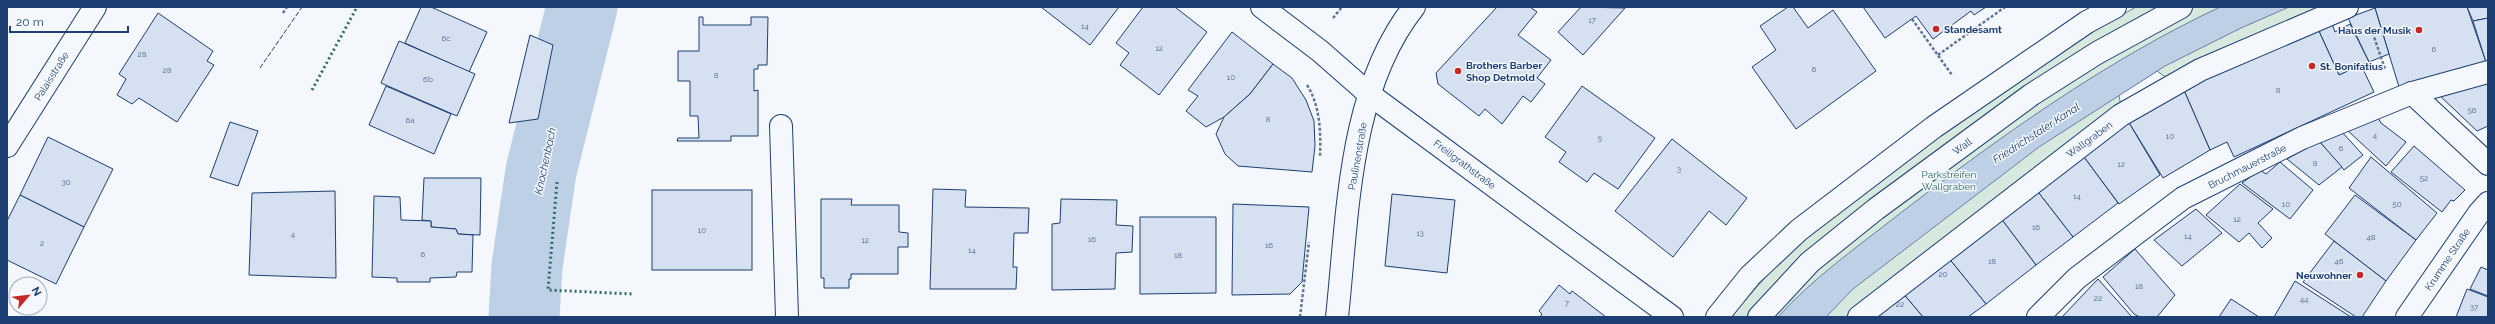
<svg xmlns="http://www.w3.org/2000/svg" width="2495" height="324" font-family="Raleway,sans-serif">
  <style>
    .green { fill: #d7e8df; stroke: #687fa3 }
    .water { fill: #bed0e5; stroke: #687fa3 }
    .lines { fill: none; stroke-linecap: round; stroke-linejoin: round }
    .river { stroke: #bed0e5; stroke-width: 71 }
    .building { fill: #d5e0f0; stroke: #1d3f73 }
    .minor-casing { stroke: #1d3f73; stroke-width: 24 }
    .major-casing { stroke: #1d3f73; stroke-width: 24 }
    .path { stroke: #5e769c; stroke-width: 2.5; stroke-dasharray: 3 2; stroke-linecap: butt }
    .minor { stroke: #f4f7fb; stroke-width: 22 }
    .major { stroke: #f4f7fb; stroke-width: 22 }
    .hedge { stroke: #2c6c60; stroke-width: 3; stroke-dasharray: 2 3; stroke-linecap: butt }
    .fence { stroke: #1d3f73; stroke-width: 1; stroke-dasharray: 5 2; stroke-linecap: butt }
    .poi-dot { fill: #c62828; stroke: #f4f7fb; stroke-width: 1.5 }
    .labels { text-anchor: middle; stroke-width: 3; stroke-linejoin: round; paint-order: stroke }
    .number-label { font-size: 8px; fill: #4b6792 }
    .poi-label { font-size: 10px; font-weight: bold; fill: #1d3f73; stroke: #f4f7fb; text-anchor: start }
    .street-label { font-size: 10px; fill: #1d3f73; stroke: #f4f7fb }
    .park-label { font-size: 10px; fill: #2c6c60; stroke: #f4f7fb }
    .water-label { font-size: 11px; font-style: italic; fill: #1d3f73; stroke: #f4f7fb }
  </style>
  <rect width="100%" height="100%" fill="#f4f7fb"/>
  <path class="green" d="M2136 7H2324L2167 78 2157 71 2119 95 2121 107 1859 303 1846 317H1730C1754 292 1776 262 1802 239 1904 151 2019 73 2136 7Z"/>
  <path class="water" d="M2220 7H2289L2241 28 2165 66 2039 147 1853 289 1826 317H1778C1813 278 1857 247 1898 215 1998 138 2105 61 2220 7Z"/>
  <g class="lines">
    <polyline class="river" points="524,317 527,266 541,171 582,7"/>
  </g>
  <g class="building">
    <polygon points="421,7 431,7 487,32 469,72 405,43"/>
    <polygon points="1041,7 1119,7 1090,45"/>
    <polygon points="1143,7 1175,7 1207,32 1159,95 1120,65 1129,53 1116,43"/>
    <polygon points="1497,7 1530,7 1537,12 1518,35 1551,60 1537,78 1545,84 1531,102 1523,96 1502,124 1485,109 1479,116 1438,84 1436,73"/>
    <polygon points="1581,7 1625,8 1583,55 1558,32"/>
    <polygon points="1788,7 1793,7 1808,28 1833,10 1876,71 1796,129 1752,67 1776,50 1760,26"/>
    <polygon points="1863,7 1986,7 1974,15 1971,11 1933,39 1916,16 1885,38"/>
    <polygon points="2379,7 2467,7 2486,62 2399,87 2375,8"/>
    <polygon points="2467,7 2488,7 2488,18 2473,21"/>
    <polygon points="2375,8 2389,54 2369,62 2348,18"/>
    <polygon points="158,13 213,51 207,61 214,65 177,122 139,98 132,104 117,95 126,79 119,74"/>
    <polygon points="699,17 703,17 703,25 751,25 751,17 768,17 767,65 758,65 758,69 754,69 754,91 758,90 758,136 731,136 731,141 677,141 678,138 699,138 698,116 690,116 690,81 678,81 678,51 699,51"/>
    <polygon points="2488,18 2488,62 2486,62 2473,21"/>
    <polygon points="2332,24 2335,32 2350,24 2369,62 2339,75 2318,29"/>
    <polygon points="2318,29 2339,75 2361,65 2374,92 2234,157 2227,142 2210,150 2183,88"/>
    <polygon points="1232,32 1273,64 1250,94 1224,117 1206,127 1186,111 1198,96 1188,90"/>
    <polygon points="530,35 553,45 538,119 509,123"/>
    <polygon points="399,41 475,74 457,116 381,83"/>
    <polygon points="1273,64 1292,78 1306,100 1314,121 1315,146 1312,172 1238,166 1225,154 1216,134 1224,117 1250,94"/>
    <polygon points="2488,83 2488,126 2477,131 2438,94"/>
    <polygon points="386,86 451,114 434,154 369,125"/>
    <polygon points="1582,86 1655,138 1618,189 1594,173 1587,182 1559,162 1566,152 1545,137"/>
    <polygon points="2183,88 2210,150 2163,178 2128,121"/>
    <polygon points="2377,116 2381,123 2406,142 2386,166 2346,129"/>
    <polygon points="2128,121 2160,175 2119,204 2081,153"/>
    <polygon points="230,122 258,131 238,186 210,177"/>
    <polygon points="2341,131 2363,155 2344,170 2319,141"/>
    <polygon points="48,137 113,169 84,227 20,195"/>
    <polygon points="1672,139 1747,198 1726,225 1709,211 1673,257 1615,211"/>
    <polygon points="2319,141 2342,167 2319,185 2287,159"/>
    <polygon points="2414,146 2465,190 2454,201 2451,200 2442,212 2391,172"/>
    <polygon points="2081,153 2118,203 2073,237 2035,188"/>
    <polygon points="2371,157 2437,213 2416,240 2349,188"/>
    <polygon points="2280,162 2313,190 2290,219 2242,183 2260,170 2266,174"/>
    <polygon points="424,178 481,178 480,235 458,234 456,229 431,227 431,221 422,220"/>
    <polygon points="2240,184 2273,209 2258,223 2272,238 2262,248 2249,233 2239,242 2206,215"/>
    <polygon points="2035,188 2073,237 2036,265 2000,217"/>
    <polygon points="933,189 966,190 965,207 1029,208 1028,233 1014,233 1013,267 1017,267 1016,289 930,289"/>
    <rect x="652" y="190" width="100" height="80"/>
    <polygon points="335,191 336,278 249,275 252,193"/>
    <polygon points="1392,194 1455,200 1447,273 1385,266"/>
    <polygon points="20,195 84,227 56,284 7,260 7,221"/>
    <polygon points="2355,195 2416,240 2386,281 2325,234"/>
    <polygon points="374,196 400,197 401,220 431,221 431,227 456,229 458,234 473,235 472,272 457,272 456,277 430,278 430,282 397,282 397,278 372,277"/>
    <polygon points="821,199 852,199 851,205 899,205 899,232 908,233 908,247 898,247 898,274 851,274 851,279 849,279 849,288 824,288 824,278 821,278"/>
    <polygon points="1061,199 1117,200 1116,225 1133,226 1132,252 1116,253 1115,289 1052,290 1052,224 1060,223"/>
    <polygon points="1233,204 1309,207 1302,282 1290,294 1232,295"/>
    <polygon points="2196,209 2222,233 2182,266 2154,240"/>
    <polygon points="1140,217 1216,217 1216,293 1140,294"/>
    <polygon points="2000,217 2036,265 1986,304 1947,256"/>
    <polygon points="2334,241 2386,281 2362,317 2356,317 2303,282"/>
    <polygon points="2135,249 2175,295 2157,317 2140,317 2134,314 2103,277"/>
    <polygon points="1947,256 1986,304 1968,317 1923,317 1902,292"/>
    <polygon points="2481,267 2488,270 2488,296 2470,289"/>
    <polygon points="2098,279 2132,317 2062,317"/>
    <polygon points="2295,281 2351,317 2274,317"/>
    <polygon points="1559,285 1570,294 1572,291 1606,317 1540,317 1542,314 1539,311"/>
    <polygon points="2467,289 2488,297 2488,317 2456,317"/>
    <polygon points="1902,292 1923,317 1872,317"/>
    <polygon points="2231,299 2259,317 2219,317"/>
  </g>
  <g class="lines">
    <g class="minor-casing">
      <g id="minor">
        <polyline points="1262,7 1320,51 1369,94 1672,317"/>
        <polyline points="2412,93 2488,164"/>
        <polyline points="781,126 787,317"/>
        <polyline points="7,146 95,7"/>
        <polyline points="1717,317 1750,276 1799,230 1934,127 2087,22 2115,7"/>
        <polyline points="1759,317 1810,262 1876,209 2031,95 2097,53 2181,7"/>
        <polyline points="1859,317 2121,115 2200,70 2347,7"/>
        <polyline points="2038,317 2077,278 2183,198 2302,138 2412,93 2488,72"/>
        <polyline points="2407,317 2479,213 2488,203"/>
      </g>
    </g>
    <g class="major-casing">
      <path id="major" d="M1337 317C1348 216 1348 90 1414 7"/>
    </g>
    <g class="path">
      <polyline points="283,13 287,7"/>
      <polyline points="1333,18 1342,7"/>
      <polyline points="1912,19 1952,75"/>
      <polyline points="2371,28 2385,69"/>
      <polyline points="1938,55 2005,7"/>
      <path d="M1307 85C1320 105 1321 133 1320 156"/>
      <polyline points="1300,317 1309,242"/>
    </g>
    <use href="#minor" class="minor"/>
    <use href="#major" class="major"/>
    <g class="hedge">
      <polyline points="312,90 357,7"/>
      <polyline points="557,182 548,290 633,294"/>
    </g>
    <polyline class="fence" points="260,68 302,7"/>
  </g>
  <g class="poi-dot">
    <circle cx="1936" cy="29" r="4"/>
    <circle cx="2419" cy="30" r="4"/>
    <circle cx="2312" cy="66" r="4"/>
    <circle cx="1458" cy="71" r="4"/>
    <circle cx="2360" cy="275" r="4"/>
  </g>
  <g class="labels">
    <g class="number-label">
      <text x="1592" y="23">17</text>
      <text x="1085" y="29">14</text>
      <text x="446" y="41">6c</text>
      <text x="1159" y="51">12</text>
      <text x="2434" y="52">6</text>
      <text x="142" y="57">28</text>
      <text x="1814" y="72">6</text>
      <text x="167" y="73">28</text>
      <text x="716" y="78">8</text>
      <text x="1231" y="80">10</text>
      <text x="428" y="82">6b</text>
      <text x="2278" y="93">8</text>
      <text x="2472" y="113">56</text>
      <text x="1268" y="122">8</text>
      <text x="410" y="123">6a</text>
      <text x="2375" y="138">4</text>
      <text x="2170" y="139">10</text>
      <text x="1600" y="141">5</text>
      <text x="2341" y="151">6</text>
      <text x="2315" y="166">8</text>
      <text x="2121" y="167">12</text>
      <text x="1679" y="172">3</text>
      <text x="2424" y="181">52</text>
      <text x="66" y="185">30</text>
      <text x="2077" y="199">14</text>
      <text x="2286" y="207">10</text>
      <text x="2397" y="207">50</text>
      <text x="2237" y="222">12</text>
      <text x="2036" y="230">16</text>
      <text x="702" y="233">10</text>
      <text x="1420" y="236">13</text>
      <text x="293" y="237">4</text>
      <text x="2188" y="239">14</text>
      <text x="2371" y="240">48</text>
      <text x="1092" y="242">16</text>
      <text x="865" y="243">12</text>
      <text x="42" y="246">2</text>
      <text x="1269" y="248">16</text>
      <text x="972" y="253">14</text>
      <text x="423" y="257">6</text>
      <text x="1178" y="258">18</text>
      <text x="1992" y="264">18</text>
      <text x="2339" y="264">46</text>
      <text x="1943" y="277">20</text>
      <text x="2139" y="289">18</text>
      <text x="2098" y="301">22</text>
      <text x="2304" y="302">44</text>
      <text x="1567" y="306">7</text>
      <text x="1900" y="307">22</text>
      <text x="2474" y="310">37</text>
    </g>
    <g class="poi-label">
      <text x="1944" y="33">Standesamt</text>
      <text x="2411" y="34" text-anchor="end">Haus der Musik</text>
      <text x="1466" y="69">Brothers Barber<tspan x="1466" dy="12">Shop Detmold</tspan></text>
      <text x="2320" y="70">St. Bonifatius</text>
      <text x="2352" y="279" text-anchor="end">Neuwohner</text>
    </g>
    <g class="street-label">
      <text transform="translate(51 76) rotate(-58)" y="4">Palaisstraße</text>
      <text transform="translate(2089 139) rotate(-36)" y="4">Wallgraben</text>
      <text transform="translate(1962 146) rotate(-36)" y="4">Wall</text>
      <text transform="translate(1357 156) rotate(-80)" y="4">Paulinenstraße</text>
      <text transform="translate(1465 164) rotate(37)" y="4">Freiligrathstraße</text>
      <text transform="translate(2247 166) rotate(-27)" y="4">Bruchmauerstraße</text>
      <text transform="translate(2447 259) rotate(-56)" y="4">Krumme Straße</text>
    </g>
    <g class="park-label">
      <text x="1949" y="178">Parkstreifen<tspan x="1949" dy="12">Wallgraben</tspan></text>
    </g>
    <g class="water-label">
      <text transform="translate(2036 133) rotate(-33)" y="4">Friedrichstaler Kanal</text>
      <text transform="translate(545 161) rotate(-78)" y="4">Knochenbach</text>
    </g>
  </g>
  <rect width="2495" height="324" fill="none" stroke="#1d3f73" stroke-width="16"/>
  <g transform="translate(28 296) rotate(62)"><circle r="19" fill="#f4f7fb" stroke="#9eadc5"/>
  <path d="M0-3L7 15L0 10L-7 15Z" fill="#c62828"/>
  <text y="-6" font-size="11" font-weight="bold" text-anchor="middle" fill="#1d3f73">N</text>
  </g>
  <path d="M10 26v6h118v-6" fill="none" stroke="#1d3f73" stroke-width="2"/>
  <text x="16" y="26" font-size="12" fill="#1d3f73" stroke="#f4f7fb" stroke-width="3" paint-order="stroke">20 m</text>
</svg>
